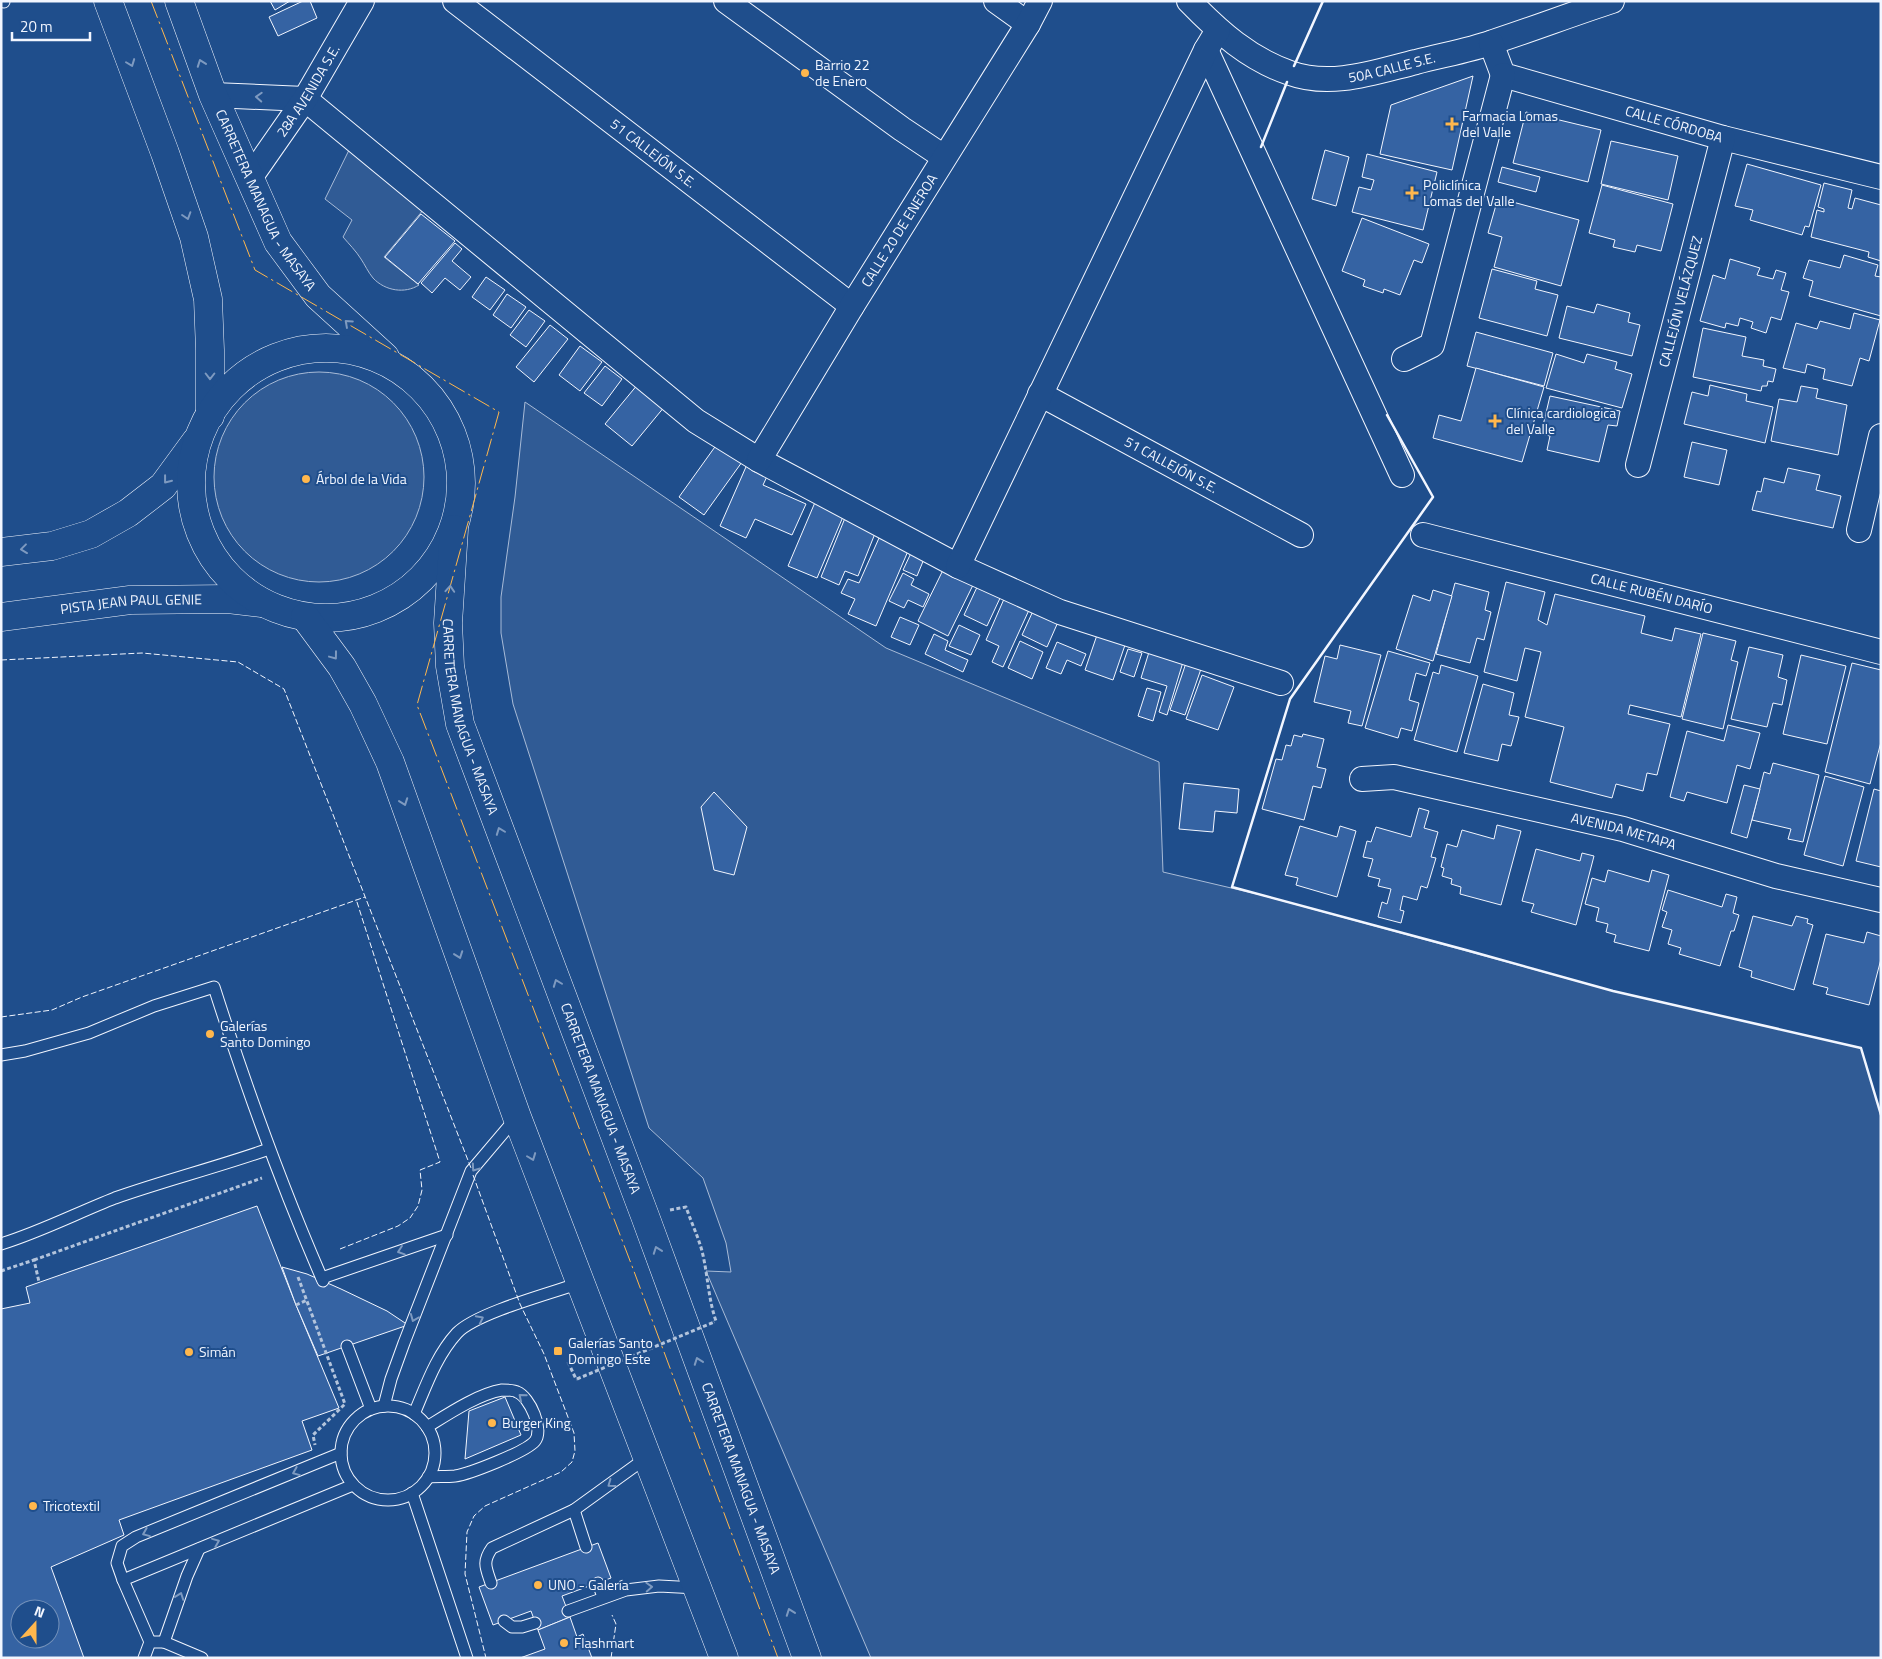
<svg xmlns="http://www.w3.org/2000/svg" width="1882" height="1659" font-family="'Titillium Web',sans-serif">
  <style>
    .green { fill: #305b95; stroke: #a8bbd7 }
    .building { fill: #3563a3; stroke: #f2f6ff; fill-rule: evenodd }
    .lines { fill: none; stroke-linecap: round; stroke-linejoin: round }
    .service-casing { stroke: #f2f6ff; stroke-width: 13 }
    .minor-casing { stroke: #f2f6ff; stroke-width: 26 }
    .secondary-casing { stroke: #f2f6ff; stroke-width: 29 }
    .trunk-casing { stroke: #f2f6ff; stroke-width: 29 }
    .path { stroke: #b3c4dc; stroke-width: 3; stroke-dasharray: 4 2.5; stroke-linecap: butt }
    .service { stroke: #1f4e8c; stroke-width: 11 }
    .minor { stroke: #1f4e8c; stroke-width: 24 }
    .secondary { stroke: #1f4e8c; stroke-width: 28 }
    .trunk { stroke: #1f4e8c; stroke-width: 28 }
    .path-bridge { stroke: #b3c4dc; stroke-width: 3; stroke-dasharray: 4 2.5; stroke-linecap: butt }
    .fence { stroke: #f2f6ff; stroke-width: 1; stroke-dasharray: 6 2.5; stroke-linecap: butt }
    .wall { stroke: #f2f6ff; stroke-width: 2.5 }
    .power { stroke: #ffb74d; stroke-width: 1; stroke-dasharray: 18 4 2.5 4; stroke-linecap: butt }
    .oneway { stroke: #7e9ac0 }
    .poi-dot { fill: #ffb74d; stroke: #1f4e8c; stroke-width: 2 }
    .labels { text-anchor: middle; stroke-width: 4; stroke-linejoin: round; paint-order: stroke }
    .poi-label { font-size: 14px; fill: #f2f6ff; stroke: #1f4e8c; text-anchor: start }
    .street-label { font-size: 14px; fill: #f2f6ff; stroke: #1f4e8c }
  </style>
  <rect width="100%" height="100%" fill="#1f4e8c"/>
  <g class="green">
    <path d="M349 150 424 209 384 257 419 285C405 294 385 291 373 278 368 272 365 265 361 259 356 251 349 244 343 237L352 220 325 199Z"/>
    <circle cx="319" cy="477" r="105"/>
    <polygon points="525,402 886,648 1159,762 1163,872 1261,895 1613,991 1861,1048 1881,1115 1881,1658 871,1658 706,1271 731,1272 726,1243 703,1178 649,1128 513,704 501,633 501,597 515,497"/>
  </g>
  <g class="building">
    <polygon points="270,1 290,1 275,10"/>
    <polygon points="303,1 310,1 317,18 278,36 269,17"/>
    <polygon points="1473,76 1452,170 1380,154 1391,105"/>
    <polygon points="1526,112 1601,130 1588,182 1513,163"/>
    <polygon points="1611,141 1678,156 1668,200 1601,184"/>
    <polygon points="1325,150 1349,157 1336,206 1312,199"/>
    <polygon points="1367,154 1437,172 1423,230 1352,212 1359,187 1371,190 1374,180 1362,177"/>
    <polygon points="1747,164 1821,185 1809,227 1805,226 1802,235 1750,220 1753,210 1735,206"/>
    <polygon points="1502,167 1540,177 1536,192 1498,182"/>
    <polygon points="1824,183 1852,190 1848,208 1852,209 1855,198 1881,205 1881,261 1868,257 1869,252 1811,237 1817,210 1824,212 1824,209 1818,207"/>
    <polygon points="1602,185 1673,204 1661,251 1637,245 1635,252 1613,247 1615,240 1589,233"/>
    <polygon points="1498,198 1579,220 1561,286 1494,267 1502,237 1488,233"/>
    <polygon points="421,214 455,241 418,284 385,257"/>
    <polygon points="1362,218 1429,244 1422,263 1414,260 1400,295 1384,289 1383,293 1363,286 1365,280 1342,271"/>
    <polygon points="455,243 462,249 452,261 471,277 460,290 445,278 432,293 421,283"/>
    <polygon points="1844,255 1878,265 1875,276 1881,277 1881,316 1809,296 1813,281 1803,278 1809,260 1840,268"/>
    <polygon points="1730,259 1760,268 1757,275 1773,279 1776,270 1786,273 1781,290 1789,292 1781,320 1771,317 1766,333 1751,328 1753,322 1740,318 1738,326 1726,323 1725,328 1700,321 1713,275 1725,279"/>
    <polygon points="1492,269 1537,281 1535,289 1558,295 1547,336 1479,318"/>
    <polygon points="486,277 505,290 490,310 472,297"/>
    <polygon points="507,294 526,307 511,328 493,315"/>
    <polygon points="1597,304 1630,313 1628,322 1640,325 1632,356 1559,338 1567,306 1594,313"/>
    <polygon points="529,310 545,321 526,347 510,335"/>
    <polygon points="1854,313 1880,320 1869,361 1860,358 1852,386 1823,379 1825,369 1807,364 1805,373 1783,368 1796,323 1817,329 1820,321 1850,329"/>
    <polygon points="550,325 568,339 534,382 516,367"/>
    <polygon points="1703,328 1746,337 1742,356 1764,360 1763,366 1776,369 1773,382 1768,381 1767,386 1762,386 1761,391 1693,377"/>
    <polygon points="1476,332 1553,353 1544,386 1467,366"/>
    <polygon points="580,346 602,362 580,391 559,375"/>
    <polygon points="1556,354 1584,363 1587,354 1617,362 1615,369 1632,374 1622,408 1546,388"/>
    <polygon points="605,366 622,379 602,406 584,393"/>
    <polygon points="1476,368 1544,387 1522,462 1433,438 1439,415 1461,421"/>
    <polygon points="638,384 665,406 632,446 605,424"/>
    <polygon points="1710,385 1747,394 1746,401 1773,407 1765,443 1684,424 1692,392 1708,396"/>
    <polygon points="1801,386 1818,389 1816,398 1847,405 1838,455 1771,441 1779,399 1797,402"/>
    <polygon points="1550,396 1620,411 1617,426 1608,425 1599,462 1547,450 1550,436 1541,434"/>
    <polygon points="1692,442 1727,450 1719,485 1684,477"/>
    <polygon points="717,444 742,462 704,515 679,497"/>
    <polygon points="749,460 770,470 763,485 806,504 792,535 755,519 746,538 720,526"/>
    <polygon points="1788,468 1820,475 1816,490 1841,496 1833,528 1752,510 1757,491 1761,492 1764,478 1784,483"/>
    <polygon points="816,500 845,512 817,578 788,566"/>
    <polygon points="845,518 876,531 858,576 845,571 839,585 821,577"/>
    <polygon points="879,538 908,551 876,626 848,614 855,599 841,593 848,579 859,583"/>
    <polygon points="911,553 924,559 917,576 903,570"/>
    <polygon points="944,568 974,583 948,636 918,621"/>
    <polygon points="903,573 914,579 911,585 929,594 923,607 908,600 904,608 889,601"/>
    <polygon points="1506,582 1545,592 1538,620 1547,625 1555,594 1645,616 1641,633 1672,641 1675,628 1701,634 1681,717 1630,705 1628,714 1670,724 1657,775 1647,773 1643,791 1616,784 1612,798 1550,782 1564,727 1525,717 1541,652 1525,648 1517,681 1484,672"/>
    <polygon points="1455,583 1489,592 1485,610 1491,612 1484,640 1477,638 1470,663 1436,654"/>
    <polygon points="978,585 1001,596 987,626 964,615"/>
    <polygon points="1433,590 1452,596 1433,661 1396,649 1413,595 1430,601"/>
    <polygon points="1004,599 1029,610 1003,667 992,662 999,646 986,640"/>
    <polygon points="1033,611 1058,622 1047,647 1022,635"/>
    <polygon points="900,617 919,625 910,645 891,637"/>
    <polygon points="959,625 980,635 971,655 949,646"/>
    <polygon points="1703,633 1736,641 1731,660 1738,662 1723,729 1682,719"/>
    <polygon points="934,634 948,641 945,650 968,660 963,672 925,654"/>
    <polygon points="1097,635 1125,645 1113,680 1085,670"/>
    <polygon points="1020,641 1043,652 1032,679 1008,668"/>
    <polygon points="1057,642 1086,654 1081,666 1067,660 1061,674 1046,668"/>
    <polygon points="1340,645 1381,655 1362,726 1348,723 1351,711 1314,702 1325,656 1337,659"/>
    <polygon points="1749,647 1783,655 1778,677 1787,680 1782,705 1773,703 1767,727 1731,719"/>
    <polygon points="1128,649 1142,653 1134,677 1120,672"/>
    <polygon points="1388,651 1430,663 1426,676 1416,673 1409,700 1419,703 1412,731 1401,728 1398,738 1365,728"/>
    <polygon points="1149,652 1183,662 1167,715 1159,712 1167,686 1141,678"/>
    <polygon points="1801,655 1846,666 1827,744 1783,734"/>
    <polygon points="1187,660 1202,666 1185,715 1170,710"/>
    <polygon points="1852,663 1881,670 1881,742 1870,784 1825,772"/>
    <polygon points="1441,665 1478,676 1457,752 1414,740 1433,672 1439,674"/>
    <polygon points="1202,675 1234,687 1218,730 1186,719"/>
    <polygon points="1483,684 1514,693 1509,715 1519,717 1511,746 1502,744 1498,761 1464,753"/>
    <polygon points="1147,688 1161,692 1153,721 1138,716"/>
    <polygon points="1728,725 1760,733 1750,769 1737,765 1727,803 1687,792 1684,801 1670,797 1687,731 1724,741"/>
    <polygon points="1303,734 1324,739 1317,767 1326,769 1321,788 1313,786 1304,820 1262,809 1276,759 1282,760 1286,745 1291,746 1294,735 1302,737"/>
    <polygon points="1773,763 1819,775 1803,842 1788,839 1791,829 1752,820 1764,772 1770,774"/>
    <polygon points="1825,776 1864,787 1843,866 1804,855"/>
    <polygon points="1184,783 1239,789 1237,813 1215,811 1213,832 1179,829"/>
    <polygon points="1744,785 1760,789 1747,838 1731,833"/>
    <polygon points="1874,789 1881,791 1881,867 1856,861"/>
    <polygon points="714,792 747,827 734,875 714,870 701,807"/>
    <polygon points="1419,808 1429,811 1424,828 1438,832 1431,857 1436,858 1427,888 1421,886 1417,900 1403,896 1400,910 1404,911 1401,923 1378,917 1382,902 1387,904 1391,889 1378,886 1380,879 1368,876 1373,859 1363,857 1367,841 1371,842 1376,827 1411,837"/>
    <polygon points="1497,825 1521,831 1501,905 1460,894 1461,887 1451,884 1452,879 1442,876 1444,868 1441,867 1447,844 1457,847 1462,830 1494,839"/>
    <polygon points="1300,826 1337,837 1340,826 1356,831 1337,897 1296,885 1298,878 1285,875"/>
    <polygon points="1536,849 1580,861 1582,853 1594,856 1576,925 1531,912 1534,904 1522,901"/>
    <polygon points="1608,870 1649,882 1652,870 1669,875 1649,951 1614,942 1616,935 1606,932 1608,924 1596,921 1599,908 1585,904 1592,878 1605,882"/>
    <polygon points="1668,890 1722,907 1726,894 1737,897 1733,913 1739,915 1734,931 1731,931 1720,966 1679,954 1681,948 1668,944 1672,930 1662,927 1667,912 1662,910"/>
    <polygon points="1753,916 1792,926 1796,916 1808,919 1807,923 1813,925 1794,990 1751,977 1752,971 1739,967"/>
    <polygon points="1867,932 1881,936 1881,959 1869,1005 1826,994 1828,988 1813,984 1826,934 1864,943"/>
    <path d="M257 1206 296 1305 339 1408 302 1421 312 1450 119 1520 124 1535 51 1567 84 1658H1V1309L30 1303 26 1287ZM20 1609H50V1639H20Z"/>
    <polygon points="282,1267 307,1274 341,1289 387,1311 408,1325 318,1356 296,1305"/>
    <polygon points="505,1397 521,1435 465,1459 469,1411"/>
    <polygon points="598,1543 611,1578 562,1596 570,1617 538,1630 531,1611 493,1625 479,1587"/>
    <polygon points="570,1617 577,1637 583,1634 592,1658 520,1658 545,1649 538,1630"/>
  </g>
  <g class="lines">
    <g class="service-casing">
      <g id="service">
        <polyline points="4,1 4,2"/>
        <path d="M1 1055 25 1051 89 1033 154 1006 214 987C246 1087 281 1185 323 1281"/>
        <path d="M1 1244C40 1232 77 1213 115 1198 166 1180 218 1167 269 1149"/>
        <polyline points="322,1278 447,1235"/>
        <polyline points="347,1346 371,1409"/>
        <polyline points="384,1406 391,1379 404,1343 471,1171 516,1118"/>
        <circle cx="388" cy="1453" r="47"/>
        <path d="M414 1414C426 1386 436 1356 457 1333 476 1313 551 1293 580 1283"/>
        <path d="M427 1427C448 1414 478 1394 502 1390 506 1390 514 1390 517 1392 530 1397 544 1430 535 1441 526 1452 469 1474 455 1476 446 1477 437 1476 428 1477"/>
        <polyline points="412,1493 467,1658"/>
        <polyline points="574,1510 586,1547"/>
        <polyline points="123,1580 353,1485"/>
        <path d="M491 1583C486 1568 482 1562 492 1548L574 1510 646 1458"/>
        <polyline points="598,1583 603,1597"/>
        <polyline points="568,1611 626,1590 659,1586 697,1588"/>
        <polyline points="504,1621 512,1627 522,1627 535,1623"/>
        <polyline points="150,1642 123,1580 117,1563 122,1546 136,1537 341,1453"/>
        <polyline points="164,1642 187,1576 199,1549"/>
        <polyline points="144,1658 150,1642 164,1642 202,1658"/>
      </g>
    </g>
    <g class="minor-casing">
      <g id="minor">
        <path id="s1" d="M455 1 852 306"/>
        <polyline points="726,1 902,129 944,157"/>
        <polyline points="996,1 1028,24"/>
        <path id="s2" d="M1189 1C1219 32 1249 59 1290 73 1331 88 1375 72 1416 62 1442 55 1468 51 1493 42 1533 29 1572 14 1612 1"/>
        <path id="s3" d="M1491 43 1503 75 1723 138 1881 177"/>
        <polyline points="1206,50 1402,475"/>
        <polyline points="213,95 305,99 696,421 759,460 958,566 1060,612 1281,683"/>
        <path id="s4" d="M250 178 305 99 362 1"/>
        <polyline points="1404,359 1432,345 1503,75"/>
        <path id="s5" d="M1040 394 1301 535"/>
        <path id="s6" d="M759 460 852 306 1028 24 1040 1"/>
        <path id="s7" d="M1638 465 1723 138"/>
        <polyline points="1859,530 1881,436"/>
        <path id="s8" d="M1423 535 1881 652"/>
        <polyline points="958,566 1206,50 1218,30"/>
        <path id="s9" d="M1362 779 1394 777 1623 829 1776 876 1881 900"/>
      </g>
    </g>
    <g class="secondary-casing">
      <g id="secondary">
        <polyline points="1,552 52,546 91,534 128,513 163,486 196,441"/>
        <path id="s10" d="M1 617 130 600 228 599 262 603"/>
      </g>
    </g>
    <g class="trunk-casing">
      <g id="trunk">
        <polyline points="108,1 165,153 194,237 208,299 210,350 210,416"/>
        <path id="s11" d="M179 1 213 95 278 242 318 296 385 357"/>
        <circle cx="326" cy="483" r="135"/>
        <path id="s12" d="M454 529 448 623 450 666 460 724 645 1216 807 1658"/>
        <polyline points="305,617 342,667 363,704 390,762 517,1117 724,1658"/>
      </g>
    </g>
    <g class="path">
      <path d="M670 1210 686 1207C691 1222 698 1236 702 1251 708 1275 708 1298 716 1321L714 1322"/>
      <polyline points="34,1260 262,1178"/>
      <polyline points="1,1271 34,1260 39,1282"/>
      <polyline points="298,1277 345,1404 313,1435 315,1445"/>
      <polyline points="296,1305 307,1300"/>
      <polyline points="568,1362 576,1379 577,1379"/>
    </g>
    <use href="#service" class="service"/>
    <use href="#minor" class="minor"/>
    <use href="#secondary" class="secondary"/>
    <use href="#trunk" class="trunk"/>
    <polyline class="path-bridge" points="577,1379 714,1322"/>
    <g class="fence">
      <polyline points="1,660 142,653 238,662 284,689 471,1168"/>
      <polyline points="1,1017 52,1010 82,997 365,897"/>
      <polyline points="473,1175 520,1304 544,1354 574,1433 575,1451 572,1462 561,1472 485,1506 474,1516 467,1532 465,1574 486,1658"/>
      <polyline points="340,1249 398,1226 410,1218 418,1206 422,1190 420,1170 440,1162 356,899"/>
      <polyline points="611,1658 616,1624 612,1615"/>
    </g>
    <g class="wall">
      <polyline points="1294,66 1323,1"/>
      <polyline points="1261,147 1287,82"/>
      <polyline points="1387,415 1433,497 1290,699 1232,887 1466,950 1613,991 1861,1048 1881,1115"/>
    </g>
    <polyline class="power" points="151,1 255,270 499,412 417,705 632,1266 778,1658"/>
  </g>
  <defs><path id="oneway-chevron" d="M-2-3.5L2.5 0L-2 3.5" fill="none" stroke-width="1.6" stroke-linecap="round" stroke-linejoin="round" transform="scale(1.25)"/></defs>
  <g class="oneway">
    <use href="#oneway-chevron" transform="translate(131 63) rotate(69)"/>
    <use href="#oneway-chevron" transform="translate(201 63) rotate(-110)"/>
    <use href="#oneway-chevron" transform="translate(259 97) rotate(-177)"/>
    <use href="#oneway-chevron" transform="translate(187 216) rotate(72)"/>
    <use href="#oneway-chevron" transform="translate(348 323) rotate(-138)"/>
    <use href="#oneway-chevron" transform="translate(210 376) rotate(90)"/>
    <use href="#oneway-chevron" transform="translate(167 480) rotate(128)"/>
    <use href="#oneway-chevron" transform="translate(24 549) rotate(173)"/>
    <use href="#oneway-chevron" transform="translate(450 589) rotate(-86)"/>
    <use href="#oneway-chevron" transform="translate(334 656) rotate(53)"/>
    <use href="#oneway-chevron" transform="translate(404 802) rotate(70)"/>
    <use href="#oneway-chevron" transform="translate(500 831) rotate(-111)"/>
    <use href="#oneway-chevron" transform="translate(459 955) rotate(70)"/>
    <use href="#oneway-chevron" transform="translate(557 983) rotate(-111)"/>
    <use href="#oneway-chevron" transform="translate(532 1157) rotate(69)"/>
    <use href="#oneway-chevron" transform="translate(475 1168) rotate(125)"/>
    <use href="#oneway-chevron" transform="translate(657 1250) rotate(-110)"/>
    <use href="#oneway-chevron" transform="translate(401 1251) rotate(161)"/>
    <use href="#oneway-chevron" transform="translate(414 1318) rotate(112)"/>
    <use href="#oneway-chevron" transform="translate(480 1319) rotate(-27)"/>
    <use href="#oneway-chevron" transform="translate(698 1361) rotate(-110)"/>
    <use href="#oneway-chevron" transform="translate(522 1397) rotate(-140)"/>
    <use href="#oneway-chevron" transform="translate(296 1472) rotate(158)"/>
    <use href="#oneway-chevron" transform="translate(611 1484) rotate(144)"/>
    <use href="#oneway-chevron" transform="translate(146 1533) rotate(158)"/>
    <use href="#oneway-chevron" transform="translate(216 1542) rotate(-22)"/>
    <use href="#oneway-chevron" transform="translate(649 1587) rotate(-3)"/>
    <use href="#oneway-chevron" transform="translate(180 1596) rotate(-70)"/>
    <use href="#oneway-chevron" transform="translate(790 1612) rotate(-110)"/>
  </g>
  <g class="poi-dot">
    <circle cx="805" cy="73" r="5"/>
    <path d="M1449.5 116.5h5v5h5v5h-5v5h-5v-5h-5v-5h5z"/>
    <path d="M1409.5 185.5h5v5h5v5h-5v5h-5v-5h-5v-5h5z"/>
    <path d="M1492.5 413.5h5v5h5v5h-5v5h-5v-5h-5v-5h5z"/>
    <circle cx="306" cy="479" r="5"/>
    <circle cx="210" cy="1034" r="5"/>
    <rect x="553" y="1346" width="10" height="10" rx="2.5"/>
    <circle cx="189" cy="1352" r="5"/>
    <circle cx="492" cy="1423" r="5"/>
    <circle cx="33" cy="1506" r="5"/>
    <circle cx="538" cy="1585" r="5"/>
    <circle cx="564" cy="1643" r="5"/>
  </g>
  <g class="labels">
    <g class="poi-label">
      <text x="815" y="70">Barrio 22<tspan x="815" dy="16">de Enero</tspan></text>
      <text x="1462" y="121">Farmacia Lomas<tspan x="1462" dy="16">del Valle</tspan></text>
      <text x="1423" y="190">Policlínica<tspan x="1423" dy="16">Lomas del Valle</tspan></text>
      <text x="1506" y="418">Clínica cardiologica<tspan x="1506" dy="16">del Valle</tspan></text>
      <text x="316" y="484">Árbol de la Vida</text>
      <text x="220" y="1031">Galerías<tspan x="220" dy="16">Santo Domingo</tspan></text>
      <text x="568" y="1348">Galerías Santo<tspan x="568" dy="16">Domingo Este</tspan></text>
      <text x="199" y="1357">Simán</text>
      <text x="502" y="1428">Burger King</text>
      <text x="43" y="1511">Tricotextil</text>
      <text x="548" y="1590">UNO - Galería</text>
      <text x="574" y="1648">Flashmart</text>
    </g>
    <g class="street-label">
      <text dy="5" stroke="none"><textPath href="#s2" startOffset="229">50A CALLE S.E.</textPath></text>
      <text dy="5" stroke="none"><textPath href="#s4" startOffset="105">28A AVENIDA S.E.</textPath></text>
      <text dy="5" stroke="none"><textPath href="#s3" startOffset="212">CALLE CÓRDOBA</textPath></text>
      <text dy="5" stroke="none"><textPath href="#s1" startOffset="250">51 CALLEJÓN S.E.</textPath></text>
      <text dy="5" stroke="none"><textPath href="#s11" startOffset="218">CARRETERA MANAGUA - MASAYA</textPath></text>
      <text dy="5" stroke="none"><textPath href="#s6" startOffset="269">CALLE 20 DE ENEROA</textPath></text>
      <text dy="5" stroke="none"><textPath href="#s7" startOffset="169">CALLEJÓN VELÁZQUEZ</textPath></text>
      <text dy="5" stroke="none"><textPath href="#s5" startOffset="149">51 CALLEJÓN S.E.</textPath></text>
      <text dy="5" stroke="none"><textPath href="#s8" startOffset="236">CALLE RUBÉN DARÍO</textPath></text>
      <text dy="5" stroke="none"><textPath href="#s10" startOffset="131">PISTA JEAN PAUL GENIE</textPath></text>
      <text dy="5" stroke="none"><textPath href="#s12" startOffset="191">CARRETERA MANAGUA - MASAYA</textPath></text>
      <text dy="5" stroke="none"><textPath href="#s9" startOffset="268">AVENIDA METAPA</textPath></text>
      <text dy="5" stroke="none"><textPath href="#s12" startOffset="596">CARRETERA MANAGUA - MASAYA</textPath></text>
      <text dy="5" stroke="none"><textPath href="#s12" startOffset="1001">CARRETERA MANAGUA - MASAYA</textPath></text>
    </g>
  </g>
  <rect width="1882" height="1659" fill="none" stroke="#f2f6ff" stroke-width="5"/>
  <g transform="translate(35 1624) rotate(21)"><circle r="24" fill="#1f4e8c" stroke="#7391ba"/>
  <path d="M0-4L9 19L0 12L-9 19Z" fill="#ffb74d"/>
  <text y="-8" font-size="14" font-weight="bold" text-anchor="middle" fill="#f2f6ff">N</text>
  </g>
  <path d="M12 32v8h78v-8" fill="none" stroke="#f2f6ff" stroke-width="2.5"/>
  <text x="20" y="32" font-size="15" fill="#f2f6ff" stroke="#1f4e8c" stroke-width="4" paint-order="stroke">20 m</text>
</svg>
